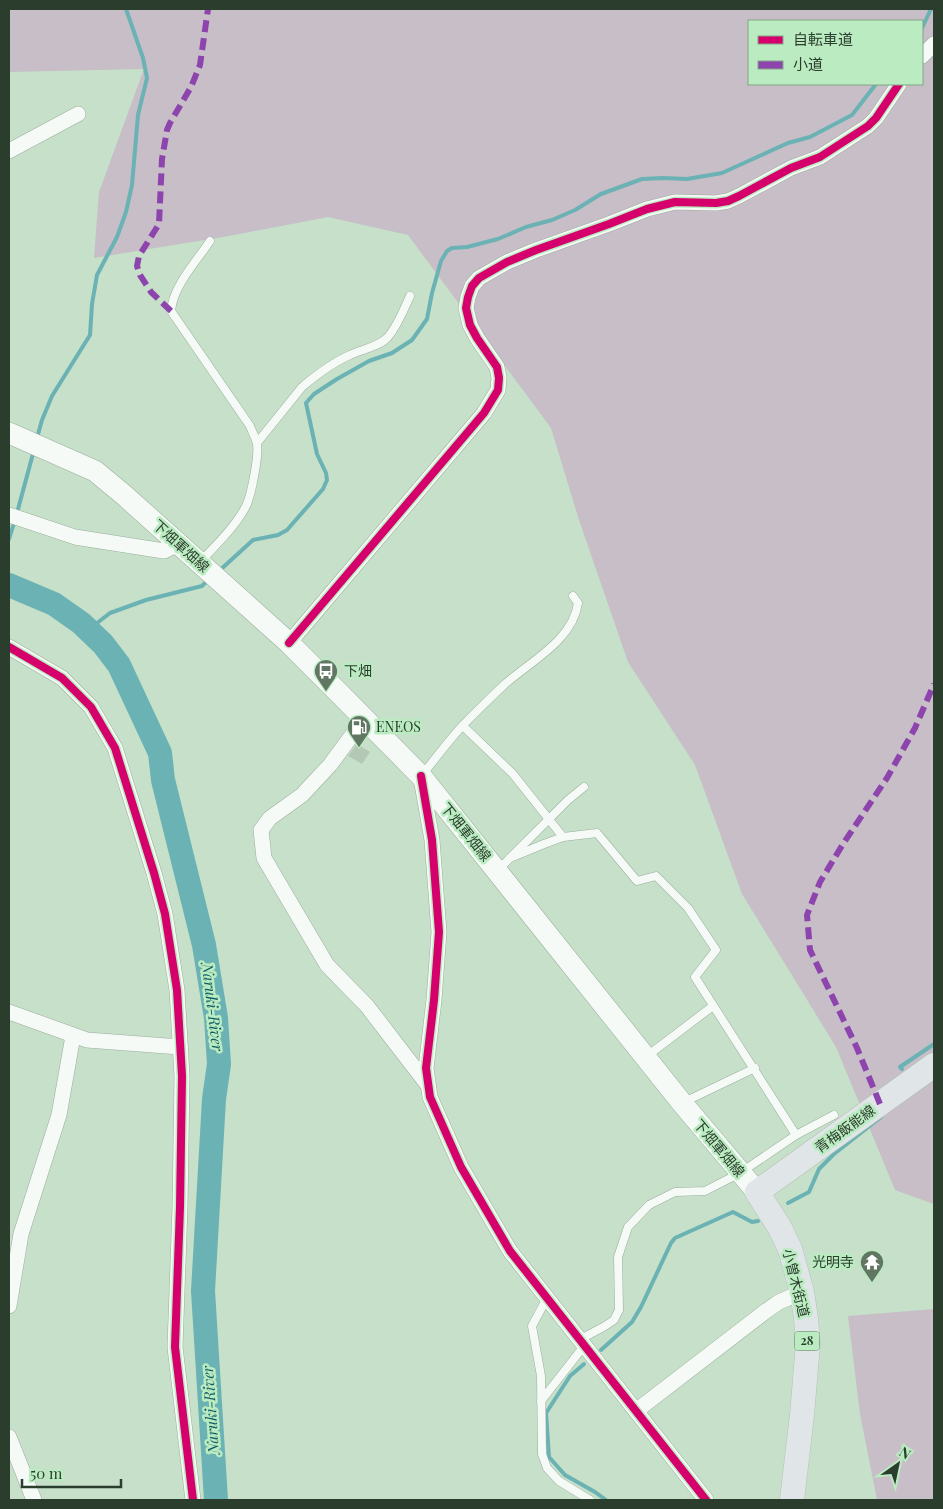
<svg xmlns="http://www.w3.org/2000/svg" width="943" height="1509" font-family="'Playfair Display','Noto Sans JP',serif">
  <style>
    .green { fill: #c7bec7; fill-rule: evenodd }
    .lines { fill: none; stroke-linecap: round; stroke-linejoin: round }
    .stream { stroke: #6bb2b4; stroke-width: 4 }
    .river { stroke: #6bb2b4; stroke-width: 24 }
    .building { fill: #b3c9b6 }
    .service-casing { stroke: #9bae9d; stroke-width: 9 }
    .minor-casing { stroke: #9bae9d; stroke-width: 16 }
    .secondary-casing { stroke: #9bae9d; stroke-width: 22 }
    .primary-casing { stroke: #b5c2b7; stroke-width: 25 }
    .service { stroke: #f6faf7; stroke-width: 8 }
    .minor { stroke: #f6faf7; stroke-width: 15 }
    .secondary { stroke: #f6faf7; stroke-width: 21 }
    .primary { stroke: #e0e6e8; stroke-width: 24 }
    .quiet { stroke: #8e44ad; stroke-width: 6; stroke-dasharray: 12 6; stroke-linecap: butt }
    .cycleway-casing { stroke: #bbebc1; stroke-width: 11 }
    .cycleway { stroke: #d6006c; stroke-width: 8 }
    .labels { text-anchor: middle; stroke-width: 5; stroke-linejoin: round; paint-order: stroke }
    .shield { fill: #bbebc1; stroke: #56725a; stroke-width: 1 }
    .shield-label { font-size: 12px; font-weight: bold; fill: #2b3e2e }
    .street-label { font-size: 14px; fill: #2b3e2e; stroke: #bbebc1 }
    .poi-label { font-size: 14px; fill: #2b3e2e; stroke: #bbebc1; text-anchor: start }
    .water-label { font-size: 15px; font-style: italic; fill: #0b5a63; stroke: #bbebc1 }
  </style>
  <rect width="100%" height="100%" fill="#c6e0c9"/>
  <g class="green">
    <path d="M9 9H934V1204L895 1190 836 1047 742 894 695 765 628 662 579 520 551 428 408 235 328 217 229 236 94 258 99 192 144 69 9 72ZM749 21H922V84H749Z"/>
    <polygon points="934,1309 934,1500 877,1500 860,1414 848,1316"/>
  </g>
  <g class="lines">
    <g class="stream">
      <polyline points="922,28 931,9"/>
      <polyline points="37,438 42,420 52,396 90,335 92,304 97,275 117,237 126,212 132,185 138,115 147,78 143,58 126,9"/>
      <polyline points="17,513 34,450"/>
      <polyline points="9,539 15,520"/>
      <polyline points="219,571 253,540 278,535 287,530 323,489 327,480 326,473 317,454 306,403 314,394 337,379 369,361 392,353 412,340 427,319 432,293 441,261 447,251 452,248 467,247 498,239 526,227 552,220 575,210 601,194 642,179 663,178 687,179 722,173 788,143 810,137 852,115 876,84"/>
      <polyline points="88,630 110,613 146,600 202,586 208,580"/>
      <polyline points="902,1069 900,1067 934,1044"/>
      <polyline points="788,1203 809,1192 819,1169 834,1154 881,1117"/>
      <polyline points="601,1350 632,1322 641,1307 671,1243 675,1238 733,1212 752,1222 758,1221"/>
      <polyline points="584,1364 570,1376 546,1413 549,1457 565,1475 595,1492 606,1500"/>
    </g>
    <polyline class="river" points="9,585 54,604 81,623 103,644 119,665 160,753 163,780 204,945 216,1018 219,1064 214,1099 203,1291 216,1500"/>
  </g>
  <polygon class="building" points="357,744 370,752 362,764 348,756"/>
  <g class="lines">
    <g class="service-casing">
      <g id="service">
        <path d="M257 443 302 387C315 376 334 362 350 355 362 349 379 347 388 337 398 325 404 309 410 296"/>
        <path d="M201 561C216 545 234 528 245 508 251 498 259 456 257 444 256 438 252 432 250 426L171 311C173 286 196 262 210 241"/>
        <polyline points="463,726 513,774 563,837"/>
        <path d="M422 775C436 758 449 740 464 724 477 711 491 697 505 684 531 661 573 640 578 603L573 596"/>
        <polyline points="510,858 544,844 563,837 597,833 637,881 656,876 688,908 716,950 695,977 796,1135 740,1173 705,1191 675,1192 649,1205 628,1227 618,1257 619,1310 614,1320 605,1326 579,1340"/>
        <polyline points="499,869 568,800 584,787"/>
        <polyline points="647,1056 713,1006"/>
        <polyline points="684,1102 755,1068"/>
        <polyline points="796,1135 834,1115"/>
        <polyline points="547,1298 532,1326 541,1376 542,1454 547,1468 559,1481 590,1500"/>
        <polyline points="541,1401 584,1346"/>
      </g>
    </g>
    <g class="minor-casing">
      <g id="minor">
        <polyline points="922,56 934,44"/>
        <polyline points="9,151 78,114"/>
        <polyline points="9,515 75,537 164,551 178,544"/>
        <polyline points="289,643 484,413 498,390 499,378 497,367 477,338 470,325 466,308 468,297 472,286 479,278 507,262 536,250 609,224 647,209 675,202 716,203 728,201 739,196 791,168 820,157 868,126 876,118 899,84"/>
        <polyline points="9,647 62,678 91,707 115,748 154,873 165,914 177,990 182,1076 180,1207 175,1347 193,1500"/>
        <polyline points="364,719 330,765 302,795 270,818 261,830 264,858 327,965 367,1006 427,1084"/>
        <polyline points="421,778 432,840 439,932 434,1000 426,1068 430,1097 461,1167 510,1251 706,1500"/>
        <polyline points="9,1012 87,1040 180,1047"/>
        <polyline points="9,1306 21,1234 59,1115 73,1036"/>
        <polyline points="636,1411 766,1311 779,1302 802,1292"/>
        <polyline points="9,1437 34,1500"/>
      </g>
    </g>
    <g class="secondary-casing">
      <polyline id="secondary" points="9,433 95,471 124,495 289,643 341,695 421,776 682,1103 757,1192"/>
    </g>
    <g class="primary-casing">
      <polyline id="primary" points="792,1500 802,1415 808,1344 806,1318 802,1292 790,1249 780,1228 757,1192 934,1065"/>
    </g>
    <use href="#service" class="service"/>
    <use href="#minor" class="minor"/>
    <use href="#secondary" class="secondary"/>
    <use href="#primary" class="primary"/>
    <g class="quiet">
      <polyline points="171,311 151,292 140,275 137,266 139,256 159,224 162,159 167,130 170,123 191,87 200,65 208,9"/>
      <polyline points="880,1104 857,1048 810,950 807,915 820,882 843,844 887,778 915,728 934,684"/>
    </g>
    <g class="cycleway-casing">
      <g id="cycleway">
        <polyline points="289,643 484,413 498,390 499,378 497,367 477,338 470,325 466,308 468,297 472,286 479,278 507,262 536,250 609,224 647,209 675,202 716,203 728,201 739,196 791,168 820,157 868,126 876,118 899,84"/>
        <polyline points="9,647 62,678 91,707 115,748 154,873 165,914 177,990 182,1076 180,1207 175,1347 193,1500"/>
        <polyline points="421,776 432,840 439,932 434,1000 426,1068 430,1097 461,1167 510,1251 706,1500"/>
      </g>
    </g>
    <use href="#cycleway" class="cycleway"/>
  </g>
  <defs>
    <g id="bus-pin" transform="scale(1.25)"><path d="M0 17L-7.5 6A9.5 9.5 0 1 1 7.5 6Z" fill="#617764" stroke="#bbebc1"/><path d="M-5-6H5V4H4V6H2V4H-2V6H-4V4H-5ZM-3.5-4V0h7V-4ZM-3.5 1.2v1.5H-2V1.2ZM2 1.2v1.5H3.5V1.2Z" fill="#fff"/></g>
    <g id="fuel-pin" transform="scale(1.25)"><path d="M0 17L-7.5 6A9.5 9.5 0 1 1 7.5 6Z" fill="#617764" stroke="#bbebc1"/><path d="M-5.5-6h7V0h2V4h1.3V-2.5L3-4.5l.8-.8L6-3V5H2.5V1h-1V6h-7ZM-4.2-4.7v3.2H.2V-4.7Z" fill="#fff"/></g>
    <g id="temple-pin" transform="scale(1.25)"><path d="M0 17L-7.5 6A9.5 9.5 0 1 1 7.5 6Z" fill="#617764" stroke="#bbebc1"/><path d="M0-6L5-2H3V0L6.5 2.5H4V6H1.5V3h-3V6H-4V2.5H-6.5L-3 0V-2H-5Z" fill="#fff"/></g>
  </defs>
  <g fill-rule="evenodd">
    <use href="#bus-pin" x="326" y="671"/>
    <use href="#fuel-pin" x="359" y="727"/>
    <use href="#temple-pin" x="872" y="1262"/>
  </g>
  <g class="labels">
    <rect class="shield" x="794.5" y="1331.5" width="25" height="19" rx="4"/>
    <g class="shield-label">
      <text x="807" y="1345">28</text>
    </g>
    <g class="street-label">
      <text transform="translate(181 546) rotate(42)" y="5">下畑軍畑線</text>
      <text transform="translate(466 832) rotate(51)" y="5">下畑軍畑線</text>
      <text transform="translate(845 1129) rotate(-36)" y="5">青梅飯能線</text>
      <text transform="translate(719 1148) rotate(50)" y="5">下畑軍畑線</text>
      <text transform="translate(796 1283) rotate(76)" y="5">小曽木街道</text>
    </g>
    <g class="poi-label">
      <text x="344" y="676">下畑</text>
      <text x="376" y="732">ENEOS</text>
      <text x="854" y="1267" text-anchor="end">光明寺</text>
    </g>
    <g class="water-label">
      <text transform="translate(212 1007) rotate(83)" y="5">Naruki-River</text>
      <text transform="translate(211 1410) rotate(-94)" y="5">Naruki-River</text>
    </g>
  </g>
  <rect width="943" height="1509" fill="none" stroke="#2b3e2e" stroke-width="20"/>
  <rect x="748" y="20" width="175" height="65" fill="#bbebc1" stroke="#81a686"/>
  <rect x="758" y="36" width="25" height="8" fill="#d6006c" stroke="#81a686"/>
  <text x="793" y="45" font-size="15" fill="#2b3e2e">自転車道</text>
  <rect x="758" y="61" width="25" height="8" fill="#8e44ad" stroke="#81a686"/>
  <text x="793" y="70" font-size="15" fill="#2b3e2e">小道</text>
  <g transform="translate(898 1464) rotate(33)" stroke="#bbebc1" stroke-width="4" paint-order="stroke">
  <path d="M0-4L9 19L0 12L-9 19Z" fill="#2b3e2e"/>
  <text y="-8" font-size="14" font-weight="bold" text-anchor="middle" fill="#2b3e2e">N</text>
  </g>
  <path d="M22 1479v8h99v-8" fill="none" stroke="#2b3e2e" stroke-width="2.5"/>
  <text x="30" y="1479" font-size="15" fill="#2b3e2e" stroke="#bbebc1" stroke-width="4" paint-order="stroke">50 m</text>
</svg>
